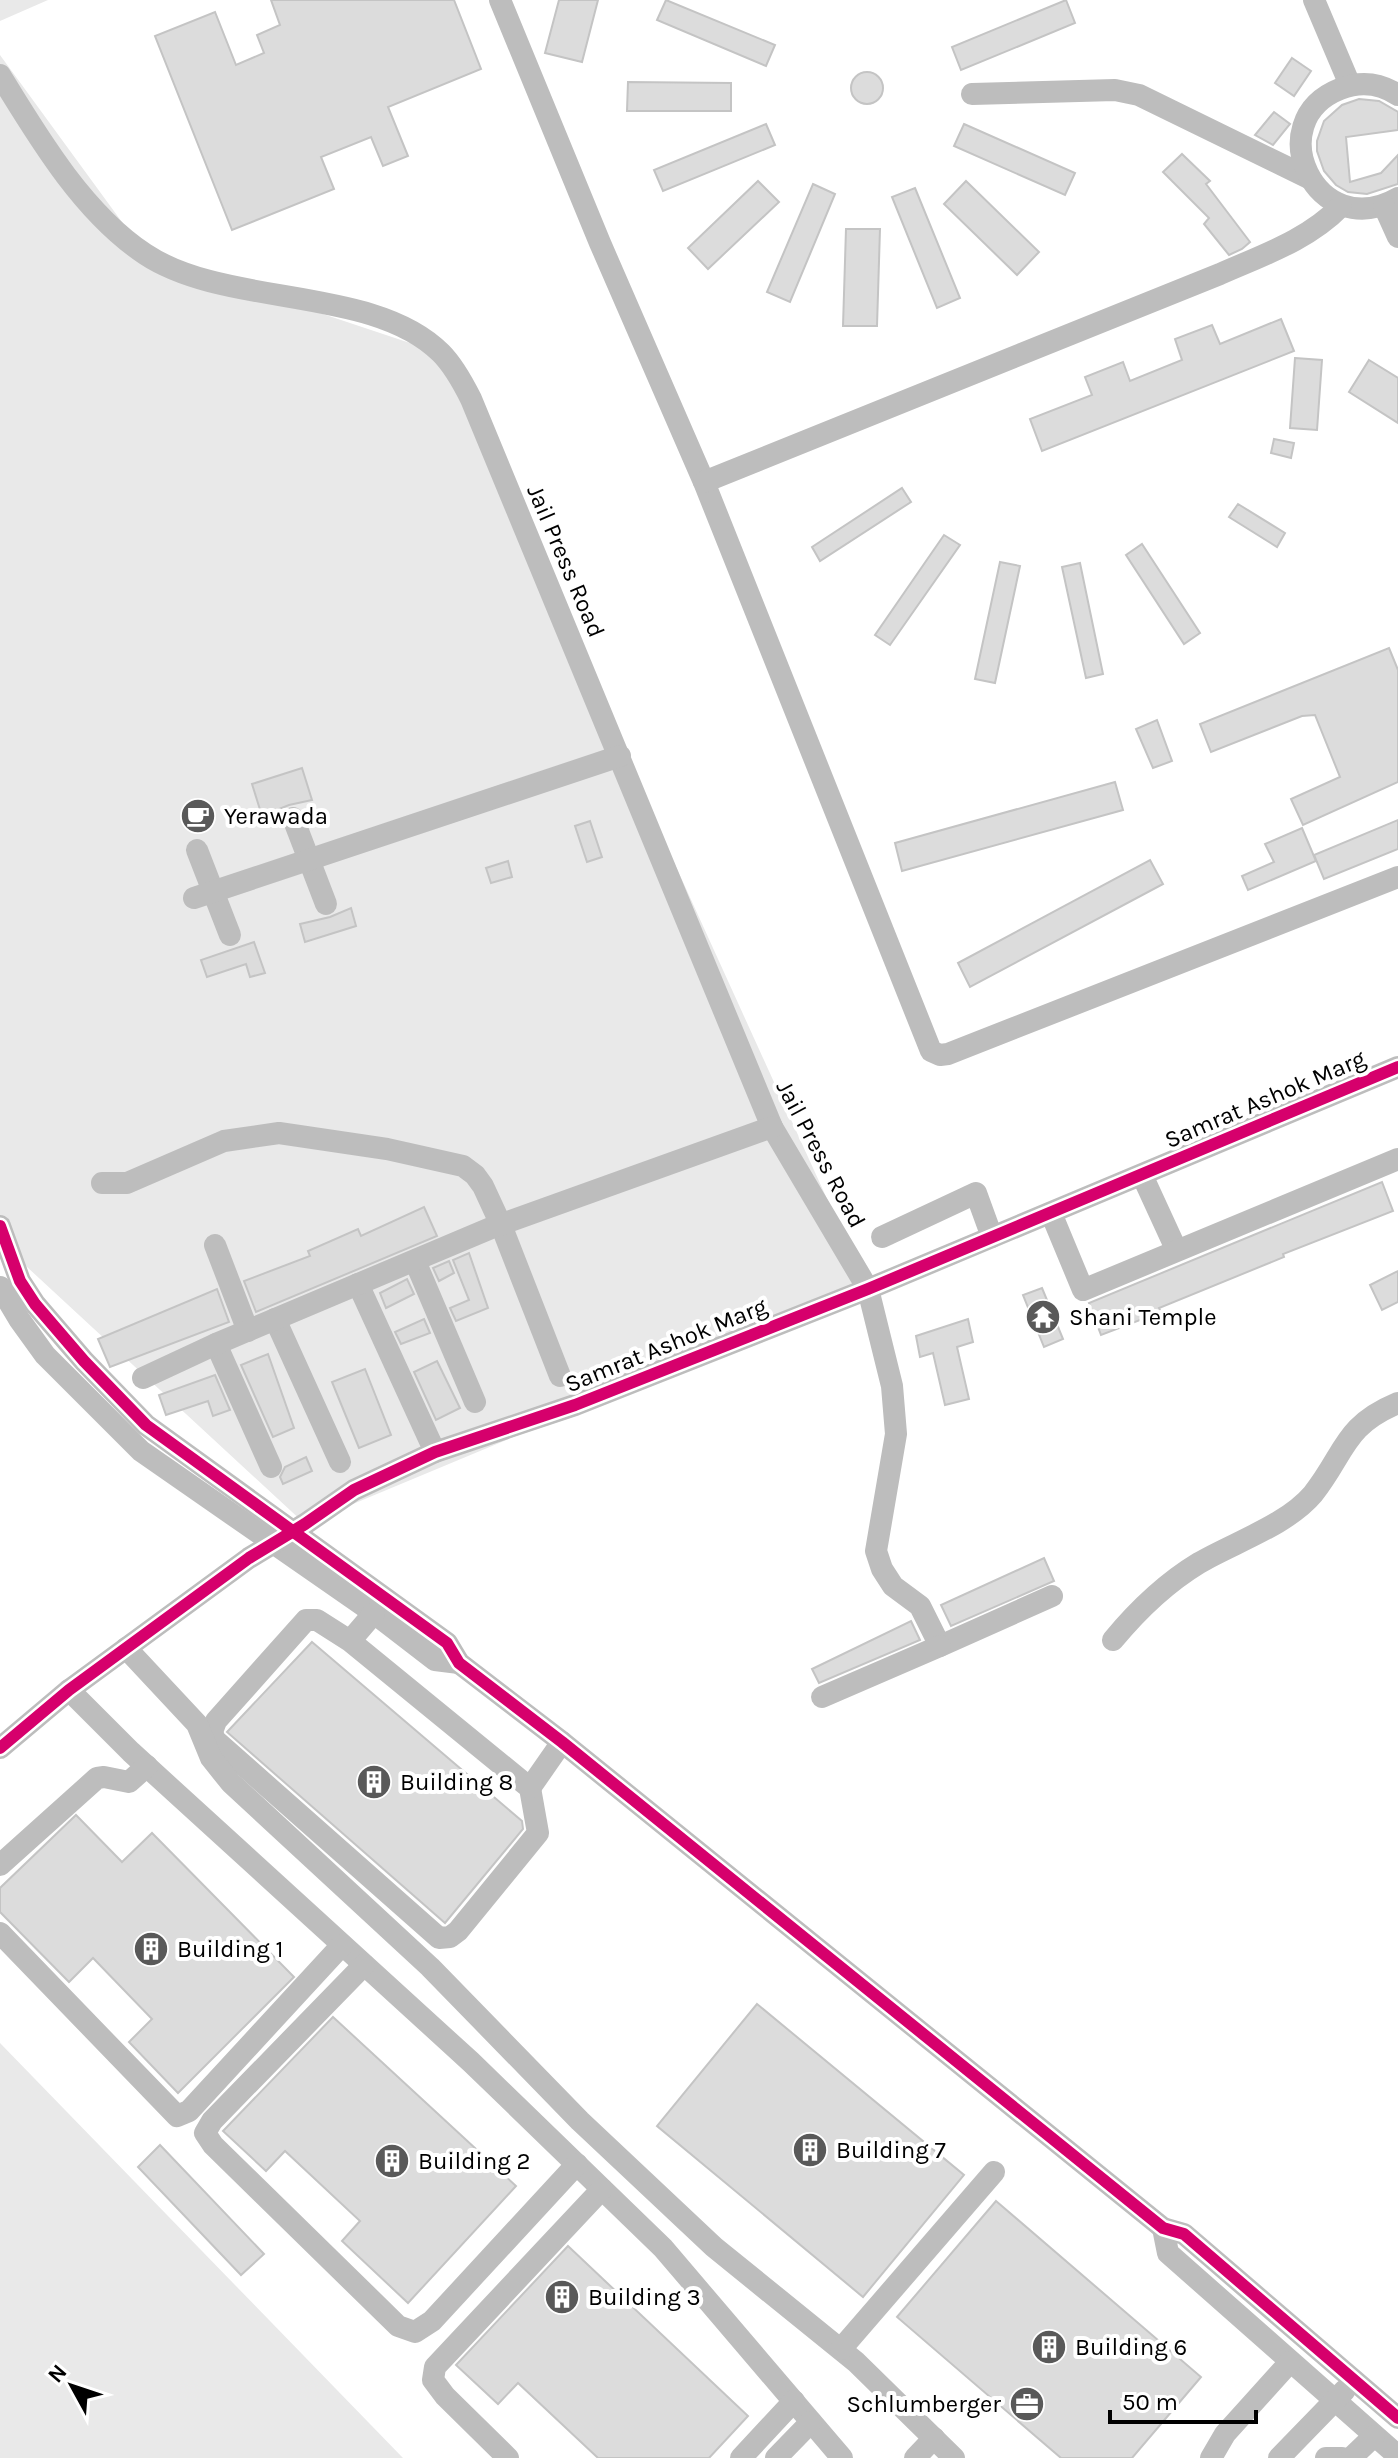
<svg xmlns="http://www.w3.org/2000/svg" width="1398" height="2458" font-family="Karla,sans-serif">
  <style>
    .green { fill: #e9e9e9 }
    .building { fill: #dcdcdc; stroke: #c4c4c4; stroke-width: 2 }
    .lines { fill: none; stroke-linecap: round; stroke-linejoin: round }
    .minor { stroke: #bdbdbd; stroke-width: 22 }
    .cycleway-casing { stroke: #fff; stroke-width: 17 }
    .cycleway { stroke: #d6006c; stroke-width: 12 }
    .labels { text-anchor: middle; stroke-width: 8; stroke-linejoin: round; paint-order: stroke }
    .street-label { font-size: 24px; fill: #000; stroke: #fff }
    .poi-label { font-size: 24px; fill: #000; stroke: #fff; text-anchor: start }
  </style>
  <rect width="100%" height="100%" fill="#fff"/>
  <g class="green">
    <polygon points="0,0 48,0 0,21"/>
    <polygon points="0,55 146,255 443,354 868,1289 305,1524 0,1242"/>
    <polygon points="0,2043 403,2458 0,2458"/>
  </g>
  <g class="building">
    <polygon points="271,0 454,0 481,69 388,107 408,156 383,166 371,137 321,157 334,189 232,230 155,36 215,12 236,65 264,53 257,35 280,25"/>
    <polygon points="559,0 598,0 582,62 545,53"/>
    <polygon points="666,0 775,45 766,66 657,20"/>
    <polygon points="1066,0 1075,23 961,70 952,47"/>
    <polygon points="1292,58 1311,71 1294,96 1275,83"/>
    <circle cx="867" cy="88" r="16"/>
    <polygon points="628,82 731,83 731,111 627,111"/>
    <polygon points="1359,99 1379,101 1398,112 1398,130 1346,137 1350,182 1381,173 1398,155 1398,184 1367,194 1348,192 1336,185 1324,171 1317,151 1317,141 1324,121 1342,105"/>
    <polygon points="1274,112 1290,124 1273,145 1255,135"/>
    <polygon points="766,124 775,145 663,191 654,170"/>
    <polygon points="964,124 1075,173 1065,195 954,146"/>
    <polygon points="1182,154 1210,181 1206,184 1250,242 1242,249 1229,255 1204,224 1209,218 1163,172"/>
    <polygon points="758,181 779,202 708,269 688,248"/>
    <polygon points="966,181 1039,252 1017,275 944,204"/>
    <polygon points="813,184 835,194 790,302 767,292"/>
    <polygon points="915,188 960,298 937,308 892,197"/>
    <polygon points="846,229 880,229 877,326 843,326"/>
    <polygon points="1281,319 1294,351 1042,451 1030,419 1092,395 1085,377 1123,362 1130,381 1182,360 1175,339 1212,325 1220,344"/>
    <polygon points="1295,358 1322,360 1317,430 1290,428"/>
    <polygon points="1369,360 1398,378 1398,423 1349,392"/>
    <polygon points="1274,439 1294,443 1291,458 1271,453"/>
    <polygon points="902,488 911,502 820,561 812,547"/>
    <polygon points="1238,504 1285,533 1277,547 1229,517"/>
    <polygon points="944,535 960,545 890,645 875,635"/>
    <polygon points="1142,544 1200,633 1184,644 1126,555"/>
    <polygon points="1000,562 1020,566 995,683 975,679"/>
    <polygon points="1080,563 1103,674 1086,678 1062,567"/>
    <polygon points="1389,648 1398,670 1398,782 1303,825 1291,799 1340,777 1315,715 1302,716 1211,752 1200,724"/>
    <polygon points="1157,720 1172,761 1153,768 1136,729"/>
    <polygon points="302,768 312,800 289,805 262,816 252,784"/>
    <polygon points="1115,782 1123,810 902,871 895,843"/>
    <polygon points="1398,820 1398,849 1324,879 1314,855"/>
    <polygon points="590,821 602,857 587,862 575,826"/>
    <polygon points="1302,828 1316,861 1248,890 1242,876 1274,862 1265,844"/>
    <polygon points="1150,860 1163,884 970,987 958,963"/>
    <polygon points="508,861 512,877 491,883 486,868"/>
    <polygon points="351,908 356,926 305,942 300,924 330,917"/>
    <polygon points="254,942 265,973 250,977 246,964 207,977 201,960"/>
    <polygon points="1382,1182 1393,1211 1283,1254 1284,1257 1159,1308 1161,1312 1101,1335 1089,1303"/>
    <polygon points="424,1207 437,1236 256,1312 244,1281 310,1256 308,1251 358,1229 361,1236"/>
    <polygon points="469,1253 488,1308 456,1321 450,1308 469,1300 453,1260"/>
    <polygon points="449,1261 454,1273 439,1281 433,1268"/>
    <polygon points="1398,1271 1398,1302 1382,1310 1370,1285"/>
    <polygon points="407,1279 414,1294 386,1308 380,1293"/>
    <polygon points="1042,1288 1063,1339 1044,1347 1023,1295"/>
    <polygon points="217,1289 229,1322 110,1367 98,1339"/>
    <polygon points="424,1319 430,1333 401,1344 395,1332"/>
    <polygon points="968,1319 973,1342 957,1347 969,1399 945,1405 933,1353 920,1357 916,1336"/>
    <polygon points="268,1354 294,1428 273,1437 241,1365"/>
    <polygon points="437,1361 460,1408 436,1420 414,1372"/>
    <polygon points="365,1369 391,1435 359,1448 332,1382"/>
    <polygon points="215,1375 230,1410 213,1416 208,1401 166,1415 159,1395"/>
    <polygon points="306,1457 312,1471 283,1484 280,1477 285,1467"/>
    <polygon points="1044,1558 1054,1581 951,1626 941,1605"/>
    <polygon points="911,1621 920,1640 819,1683 812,1669"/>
    <polygon points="312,1642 522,1821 523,1829 445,1923 227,1732"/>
    <polygon points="76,1815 122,1862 152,1833 294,1977 178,2093 129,2042 152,2019 93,1958 69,1982 0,1912 0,1888"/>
    <polygon points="757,2004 964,2175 863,2297 657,2126"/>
    <polygon points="333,2017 516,2186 408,2303 342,2241 360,2221 285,2151 266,2171 223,2131"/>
    <polygon points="160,2145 264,2254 241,2275 138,2167"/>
    <polygon points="996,2201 1201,2377 1132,2458 1061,2458 897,2317"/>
    <polygon points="568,2246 748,2416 709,2458 598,2458 518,2383 498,2404 456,2365"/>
  </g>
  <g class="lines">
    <g class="minor">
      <polyline points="500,0 600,243 704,482 931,1051 940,1055 948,1054 1398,877"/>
      <polyline points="1314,0 1350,85"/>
      <path d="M0 75C38 137 83 213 145 254 226 308 373 285 441 353 454 366 463 383 471 399L772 1127 868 1289 892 1386 896 1434 876 1551 882 1569 893 1586 920 1606 940 1646 1052 1596"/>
      <polyline points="972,94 1115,90 1139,95 1309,178"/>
      <path d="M1398 95C1380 83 1360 81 1340 89 1259 121 1316 245 1398 198"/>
      <polyline points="1384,206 1398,237"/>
      <path d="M704 482 1220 274C1263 255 1308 240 1341 206"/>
      <polyline points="293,818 326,904"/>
      <polyline points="197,850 230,935"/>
      <polyline points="194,898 620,756"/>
      <polyline points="1142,1175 1176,1249"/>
      <polyline points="102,1183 127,1183 224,1141 279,1133 387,1149 463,1166 475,1175 483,1186 501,1225 560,1376"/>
      <polyline points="1051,1213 1083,1290 1398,1159"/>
      <polyline points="0,1226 20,1281 35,1304 84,1361 146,1425 447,1643 459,1663 562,1742 1163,2228 1184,2234 1398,2418"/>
      <polyline points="882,1237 976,1193 992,1237"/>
      <polyline points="215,1245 248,1331"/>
      <polyline points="415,1261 475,1402"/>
      <polyline points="358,1284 435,1452"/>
      <polyline points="0,1287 19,1319 45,1355 141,1451 374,1613 435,1660 459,1663"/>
      <polyline points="275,1319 340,1462"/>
      <polyline points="216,1344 271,1467"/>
      <polyline points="143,1378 216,1344 491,1228 772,1127"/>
      <path d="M1113 1640C1137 1611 1166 1583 1199 1563 1233 1543 1287 1525 1313 1494 1346 1452 1343 1426 1398 1403"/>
      <polyline points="350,1641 317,1620 306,1620 216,1721 212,1732 215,1740 439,1938 450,1937 458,1931 538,1833 530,1788 350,1641 374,1613"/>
      <polyline points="126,1648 197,1724 211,1758 231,1783 430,1967 580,2121 714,2247 856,2362 954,2458"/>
      <polyline points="69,1690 131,1752 471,2062 663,2248 842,2458"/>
      <polyline points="822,1697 940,1646"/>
      <polyline points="0,1748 69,1690 249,1558 305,1524 354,1490 435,1452 575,1405 868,1289 1398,1067"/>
      <polyline points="530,1788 562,1742"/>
      <polyline points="0,1865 97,1778 104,1777 129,1782 147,1766"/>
      <polyline points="0,1933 177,2116 189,2111 342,1945"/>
      <polyline points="364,1965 212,2121 205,2133 213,2145 398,2326 415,2332 432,2321 577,2164"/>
      <polyline points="1163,2228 1168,2253 1398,2456"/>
      <polyline points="841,2349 994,2172"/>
      <polyline points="508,2458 445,2396 433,2380 435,2367 602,2189"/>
      <polyline points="741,2458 794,2401"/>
      <polyline points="776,2458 811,2422"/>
      <polyline points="915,2458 934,2438"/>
      <polyline points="1211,2458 1225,2434 1290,2362"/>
      <polyline points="1279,2458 1345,2390"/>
      <polyline points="1326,2458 1342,2458"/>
      <polyline points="1351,2458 1374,2436"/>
    </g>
    <g class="cycleway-casing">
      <g id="cycleway">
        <polyline points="0,1226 20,1281 35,1304 84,1361 146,1425 447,1643 459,1663 562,1742 1163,2228 1184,2234 1398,2418"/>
        <polyline points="0,1748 69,1690 249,1558 305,1524 354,1490 435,1452 575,1405 868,1289 1398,1067"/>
      </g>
    </g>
    <use href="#cycleway" class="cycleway"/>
  </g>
  <defs>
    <g id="cafe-disc" transform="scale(1.8)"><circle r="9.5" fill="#595959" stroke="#fff"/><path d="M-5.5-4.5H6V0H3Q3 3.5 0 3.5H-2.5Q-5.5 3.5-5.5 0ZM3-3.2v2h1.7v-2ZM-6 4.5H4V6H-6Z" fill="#fff"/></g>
    <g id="temple-disc" transform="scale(1.8)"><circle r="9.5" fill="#595959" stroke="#fff"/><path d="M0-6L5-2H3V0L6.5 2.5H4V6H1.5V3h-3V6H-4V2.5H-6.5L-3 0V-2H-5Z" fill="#fff"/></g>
    <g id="building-disc" transform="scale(1.8)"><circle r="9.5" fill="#595959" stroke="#fff"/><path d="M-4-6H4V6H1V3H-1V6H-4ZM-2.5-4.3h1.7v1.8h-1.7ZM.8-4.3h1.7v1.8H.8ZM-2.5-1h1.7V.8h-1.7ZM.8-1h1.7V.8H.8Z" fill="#fff"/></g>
    <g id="office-disc" transform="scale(1.8)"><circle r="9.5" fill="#595959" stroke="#fff"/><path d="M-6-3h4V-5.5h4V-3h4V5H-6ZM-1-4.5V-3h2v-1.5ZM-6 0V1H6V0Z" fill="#fff"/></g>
  </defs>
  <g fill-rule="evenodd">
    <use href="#cafe-disc" x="198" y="816"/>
    <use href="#temple-disc" x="1043" y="1317"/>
    <use href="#building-disc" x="374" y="1782"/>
    <use href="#building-disc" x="151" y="1949"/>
    <use href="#building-disc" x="810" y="2150"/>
    <use href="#building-disc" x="392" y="2161"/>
    <use href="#building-disc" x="562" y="2297"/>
    <use href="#building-disc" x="1049" y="2347"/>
    <use href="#office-disc" x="1027" y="2404"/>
  </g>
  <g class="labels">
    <g class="street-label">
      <text transform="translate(566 561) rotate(67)" y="8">Jail Press Road</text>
      <text transform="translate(1265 1099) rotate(-23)" y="8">Samrat Ashok Marg</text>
      <text transform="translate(821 1154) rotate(62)" y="8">Jail Press Road</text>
      <text transform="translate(666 1345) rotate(-22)" y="8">Samrat Ashok Marg</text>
    </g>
    <g class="poi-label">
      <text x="224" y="824">Yerawada</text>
      <text x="1069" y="1325">Shani Temple</text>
      <text x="400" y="1790">Building 8</text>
      <text x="177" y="1957">Building 1</text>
      <text x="836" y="2158">Building 7</text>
      <text x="418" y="2169">Building 2</text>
      <text x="588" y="2305">Building 3</text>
      <text x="1075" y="2355">Building 6</text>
      <text x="1001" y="2412" text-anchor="end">Schlumberger</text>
    </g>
  </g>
  <g transform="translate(72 2386) rotate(310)" stroke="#ffffff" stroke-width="6" paint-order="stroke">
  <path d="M0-6L14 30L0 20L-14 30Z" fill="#000000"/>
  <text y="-12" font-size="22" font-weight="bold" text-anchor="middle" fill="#000000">N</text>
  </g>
  <path d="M1110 2410v12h146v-12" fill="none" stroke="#000000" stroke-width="4"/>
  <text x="1122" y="2410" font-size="24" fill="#000000" stroke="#ffffff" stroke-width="6" paint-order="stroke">50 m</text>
</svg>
